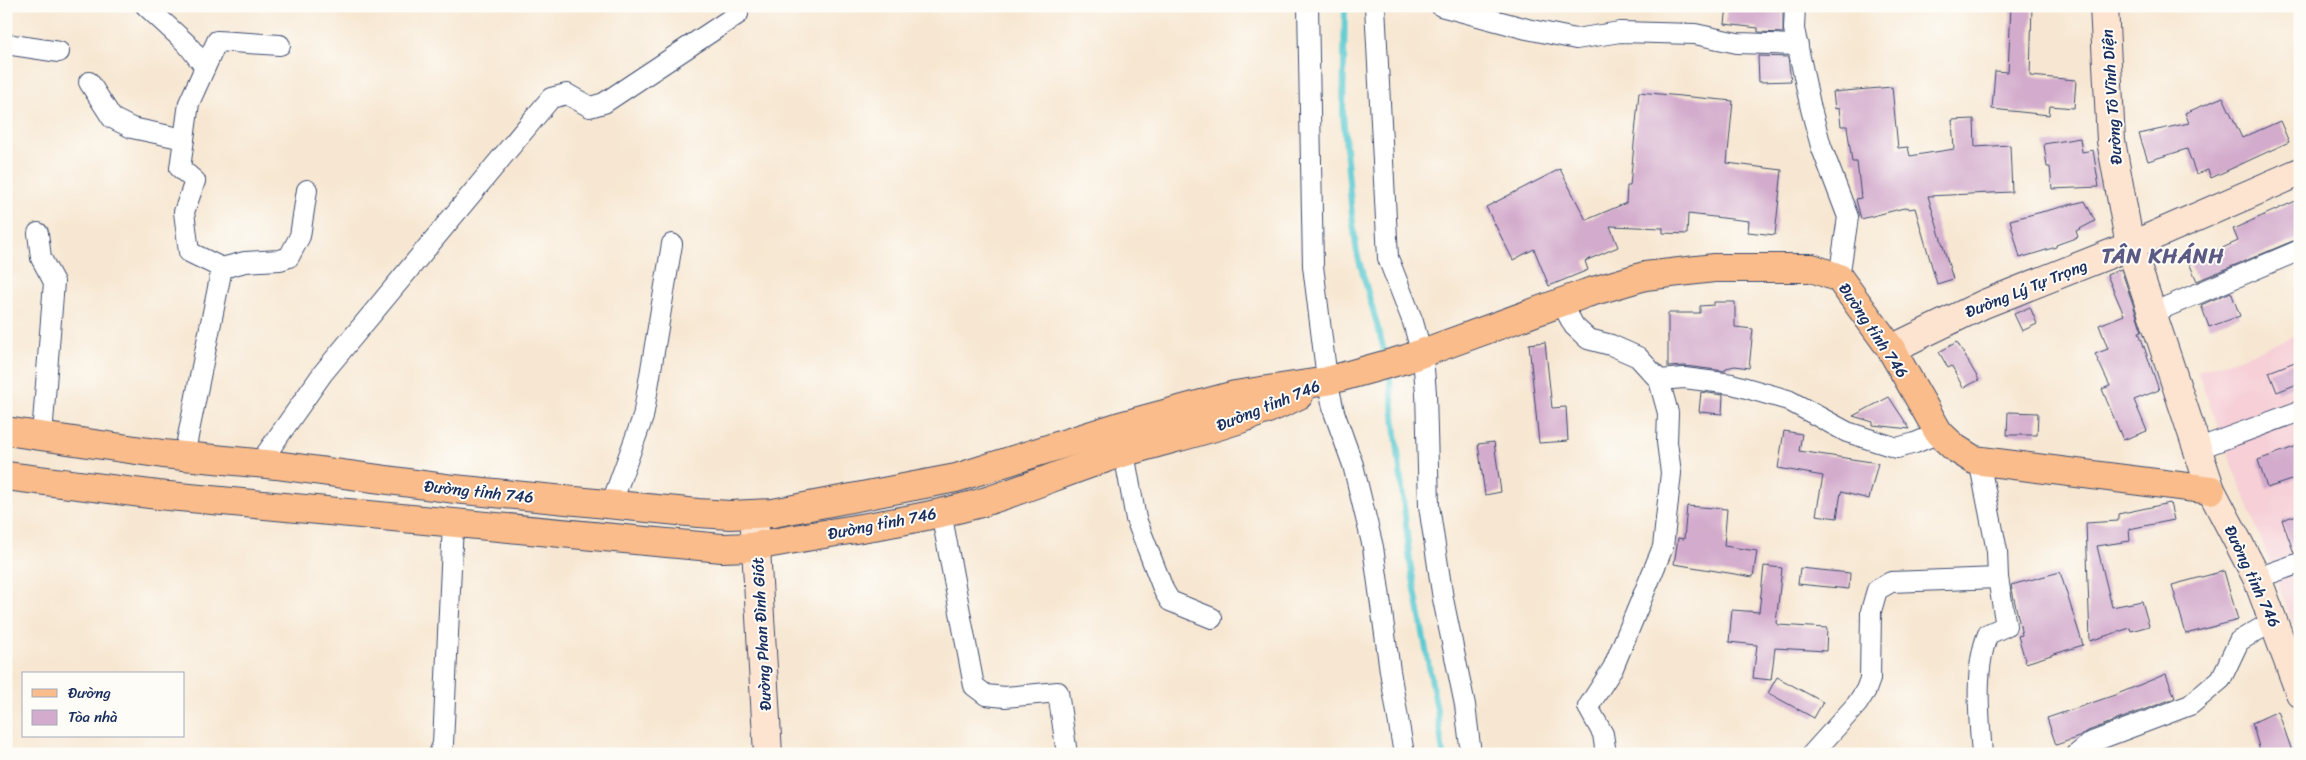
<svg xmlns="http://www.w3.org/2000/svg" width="2306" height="760" font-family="Sriracha,sans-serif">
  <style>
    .built { fill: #f6cfd7 }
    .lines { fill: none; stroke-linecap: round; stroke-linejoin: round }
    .stream { stroke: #5dcad2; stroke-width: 6 }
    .building { fill: #d3abcc }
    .street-casing { stroke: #3c4b6f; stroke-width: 22 }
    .secondary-casing { stroke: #3c4b6f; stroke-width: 30 }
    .primary-casing { stroke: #3c4b6f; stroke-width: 30 }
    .street { stroke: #fff; stroke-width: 20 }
    .secondary { stroke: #fde4d0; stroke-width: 28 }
    .primary { stroke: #f9bc8a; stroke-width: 28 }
    .labels { text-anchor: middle; stroke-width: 4; stroke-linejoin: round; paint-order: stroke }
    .street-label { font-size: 16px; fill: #1b2f5e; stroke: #fdfcf7 }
    .district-label { font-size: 21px; font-weight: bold; letter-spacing: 1px; fill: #5b5a84; stroke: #fdfcf7 }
  </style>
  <rect width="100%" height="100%" fill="#fdfcf7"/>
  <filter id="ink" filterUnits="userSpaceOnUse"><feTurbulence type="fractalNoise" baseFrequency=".02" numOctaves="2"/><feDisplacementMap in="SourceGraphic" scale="10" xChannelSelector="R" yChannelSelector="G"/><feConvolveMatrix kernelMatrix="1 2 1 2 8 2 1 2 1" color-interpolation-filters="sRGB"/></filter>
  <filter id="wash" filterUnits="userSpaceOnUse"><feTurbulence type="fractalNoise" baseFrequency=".0096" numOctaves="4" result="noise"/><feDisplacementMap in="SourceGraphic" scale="20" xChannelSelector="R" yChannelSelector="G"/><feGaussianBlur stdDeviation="1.12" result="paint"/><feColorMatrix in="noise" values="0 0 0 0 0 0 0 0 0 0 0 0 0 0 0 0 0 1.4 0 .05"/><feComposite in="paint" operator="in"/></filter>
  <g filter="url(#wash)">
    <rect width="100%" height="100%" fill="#f7e7d2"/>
    <polygon class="built" points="2300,333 2300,642 2197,371 2243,357"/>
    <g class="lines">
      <g class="stream">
        <polyline points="1345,6 1343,114 1352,215 1357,253 1386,357"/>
        <polyline points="1389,369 1410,562 1438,716 1443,754"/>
      </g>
    </g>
    <g id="blocks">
      <g class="building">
        <polygon points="1727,6 1783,6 1783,33 1758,32 1758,28 1725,24"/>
        <polygon points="2011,6 2032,6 2030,76 2076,80 2074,108 2050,106 2049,115 1992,109 1995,71 2008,72"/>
        <polygon points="1758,56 1788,57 1791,81 1759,82"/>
        <polygon points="1892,87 1898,148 1908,147 1910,156 1954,149 1952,120 1974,119 1975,147 2010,145 2012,192 1928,196 1953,279 1937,284 1915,208 1909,209 1908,207 1861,219 1856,199 1861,198 1857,162 1852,162 1847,126 1841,126 1839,108 1835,109 1833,92"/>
        <polygon points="1639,92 1733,101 1727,163 1782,170 1775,235 1748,232 1749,221 1688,214 1687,234 1663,233 1663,228 1610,226 1618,247 1585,261 1588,270 1549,286 1534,249 1513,260 1486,207 1560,169 1586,220 1626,203 1627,186 1630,186"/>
        <polygon points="2223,97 2242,138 2280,121 2289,142 2211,178 2208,170 2196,174 2187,149 2148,161 2139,134 2189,123 2185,113"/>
        <polygon points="2080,138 2082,152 2093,150 2099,187 2052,189 2050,167 2047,167 2044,144"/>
        <polygon points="2300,199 2300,238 2197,281 2189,263 2238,241 2233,229"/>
        <polygon points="2085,201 2095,221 2076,231 2078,237 2056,245 2056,247 2020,258 2010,220"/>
        <polygon points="2121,269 2142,331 2139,332 2159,390 2134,400 2147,431 2123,440 2102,389 2110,386 2095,354 2108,349 2099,325 2124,315 2107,275"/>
        <polygon points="2231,292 2240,316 2209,327 2201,305"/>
        <polygon points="1714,302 1735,302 1735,327 1753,329 1749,368 1735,366 1726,368 1725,371 1685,366 1668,367 1668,313 1700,313 1700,306 1714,305"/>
        <polygon points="2030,307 2037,324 2022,331 2014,314"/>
        <polygon points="1545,342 1552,408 1566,407 1568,441 1539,443 1529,344"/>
        <polygon points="1957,342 1979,380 1963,388 1952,366 1948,368 1939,352"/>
        <polygon points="2300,360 2300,383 2277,392 2269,372"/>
        <polygon points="1701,392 1723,395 1722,414 1699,412"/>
        <polygon points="1889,397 1910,429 1873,425 1873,422 1853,416"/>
        <polygon points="2008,412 2038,413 2037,435 2007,435"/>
        <polygon points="1784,431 1802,434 1799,451 1878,463 1869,499 1841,492 1837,518 1816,515 1823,476 1778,468"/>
        <polygon points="1494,442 1501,492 1485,495 1478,444"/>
        <polygon points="2300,445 2300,477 2267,488 2258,460"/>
        <polygon points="2170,503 2174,520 2129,529 2130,541 2097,546 2112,607 2142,601 2149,626 2131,631 2130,628 2090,641 2086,523 2118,521 2118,514"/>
        <polygon points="1687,506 1727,509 1724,546 1757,551 1753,577 1674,564 1678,538 1684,539"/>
        <polygon points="2300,514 2300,551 2294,553 2282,520"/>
        <polygon points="1764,566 1782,568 1776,623 1778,625 1827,628 1826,651 1775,648 1771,680 1753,678 1757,645 1729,642 1732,610 1759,612"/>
        <polygon points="1800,568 1850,573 1849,589 1798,584"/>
        <polygon points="2224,571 2238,620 2186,634 2172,585"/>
        <polygon points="2060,572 2083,645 2026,663 2018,636 2022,635 2011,585"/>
        <polygon points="2166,674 2175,698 2088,731 2079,737 2056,745 2047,718 2115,695"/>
        <polygon points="1777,677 1823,702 1814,718 1768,693"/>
        <polygon points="2278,711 2293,754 2261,754 2252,723"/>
      </g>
    </g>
  </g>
  <g filter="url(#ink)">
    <use href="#blocks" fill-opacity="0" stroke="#3c4b6f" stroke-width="1"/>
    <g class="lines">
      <g class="street-casing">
        <g id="street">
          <polyline points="146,6 187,44 205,67"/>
          <polyline points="1308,6 1313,266 1327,379 1334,412 1353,465 1373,547 1390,671 1404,754"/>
          <polyline points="1375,6 1388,258 1413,322 1423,358 1426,393 1429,506 1443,599 1465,705 1471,754"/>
          <polyline points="1441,6 1527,29 1576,39 1620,32 1695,34 1737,43 1798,45"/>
          <polyline points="1795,6 1794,29 1811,109 1821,146 1848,217 1839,278"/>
          <polyline points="6,44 59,52"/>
          <polyline points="89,82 112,118 132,128 184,139"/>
          <polyline points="38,233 41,258 54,282 42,435"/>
          <polyline points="222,268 189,252 184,212 195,181 180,168 189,103 217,41 280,45"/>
          <polyline points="1561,302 1574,326 1588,339 1611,345 1638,357 1659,380 1668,413 1667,442 1671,473 1663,547 1613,668 1588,707 1603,734 1606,754"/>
          <polyline points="2152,313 2300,250"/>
          <polyline points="1659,380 1684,378 1732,384 1788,400 1847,432 1897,448 1915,443 1939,433"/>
          <polyline points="2197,449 2300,411"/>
          <polyline points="1124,453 1136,519 1164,591 1170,601 1212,618"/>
          <polyline points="184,456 222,268 245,262 280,260 289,257 300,236 307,190"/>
          <path d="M1979 460 1997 551 1998 578 2006 626 1988 634C1974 668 1979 717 1982 754"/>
          <polyline points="259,464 323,373 551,98 567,94 590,107 604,103 738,14"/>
          <polyline points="611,505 643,417 672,244"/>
          <polyline points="941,512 974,686 986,695 1005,697 1058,692 1067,754"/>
          <polyline points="2257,578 2300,563"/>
          <polyline points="439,754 443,744 453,523"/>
          <polyline points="1812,754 1857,704 1866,690 1870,679 1871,611 1877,590 1891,582 1998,578"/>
          <polyline points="2077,754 2092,742 2190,705 2221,679 2239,641 2275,620"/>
        </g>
      </g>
      <g class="secondary-casing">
        <g id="secondary">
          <polyline points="2104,6 2111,141 2130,246 2211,490 2257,578 2300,693"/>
          <polyline points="1891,349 1984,304 2130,246 2300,172"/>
          <polyline points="754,514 768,754"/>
        </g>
      </g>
      <g class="primary-casing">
        <g id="primary">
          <polyline points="6,431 163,454 276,465 454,489 698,513 730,515 773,513 956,478 1120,426 1235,395 1327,381 1406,359 1587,293 1645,276 1714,268 1812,268 1839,278 1891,349 1939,433 1955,448 1974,460 2211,490"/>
          <path d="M6 476 158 495 667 543 722 548 751 547C826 532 903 524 977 504 1024 490 1069 470 1116 455 1177 436 1242 424 1299 395"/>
        </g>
      </g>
      <use href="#street" class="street"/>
      <use href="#secondary" class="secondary"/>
      <use href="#primary" class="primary"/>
    </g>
  </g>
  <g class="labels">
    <g class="street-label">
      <text transform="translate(2111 97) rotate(-94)" y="6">Đường Tô Vĩnh Diện</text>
      <text transform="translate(2026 288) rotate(-22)" y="6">Đường Lý Tự Trọng</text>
      <text transform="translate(1874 330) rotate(56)" y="6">Đường tỉnh 746</text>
      <text transform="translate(1268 405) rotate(-22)" y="6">Đường tỉnh 746</text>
      <text transform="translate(479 491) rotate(6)" y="6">Đường tỉnh 746</text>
      <text transform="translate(882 523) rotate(-11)" y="6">Đường tỉnh 746</text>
      <text transform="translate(2253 576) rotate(65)" y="6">Đường tỉnh 746</text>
      <text transform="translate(761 634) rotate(-93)" y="6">Đường Phan Đình Giót</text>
    </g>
    <g class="district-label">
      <text x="2163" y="263">TÂN KHÁNH</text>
    </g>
  </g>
  <rect width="2306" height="760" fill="none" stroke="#fdfcf7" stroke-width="25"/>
  <rect x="22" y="672" width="162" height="65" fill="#fdfcf7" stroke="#a3aaba"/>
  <rect x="32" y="689" width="25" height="8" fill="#f9bc8a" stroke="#a3aaba"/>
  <text x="68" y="698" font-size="15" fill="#1b2f5e">Đường</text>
  <rect x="32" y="710" width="25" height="15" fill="#d3abcc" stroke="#a3aaba"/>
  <text x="68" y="722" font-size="15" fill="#1b2f5e">Tòa nhà</text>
</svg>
